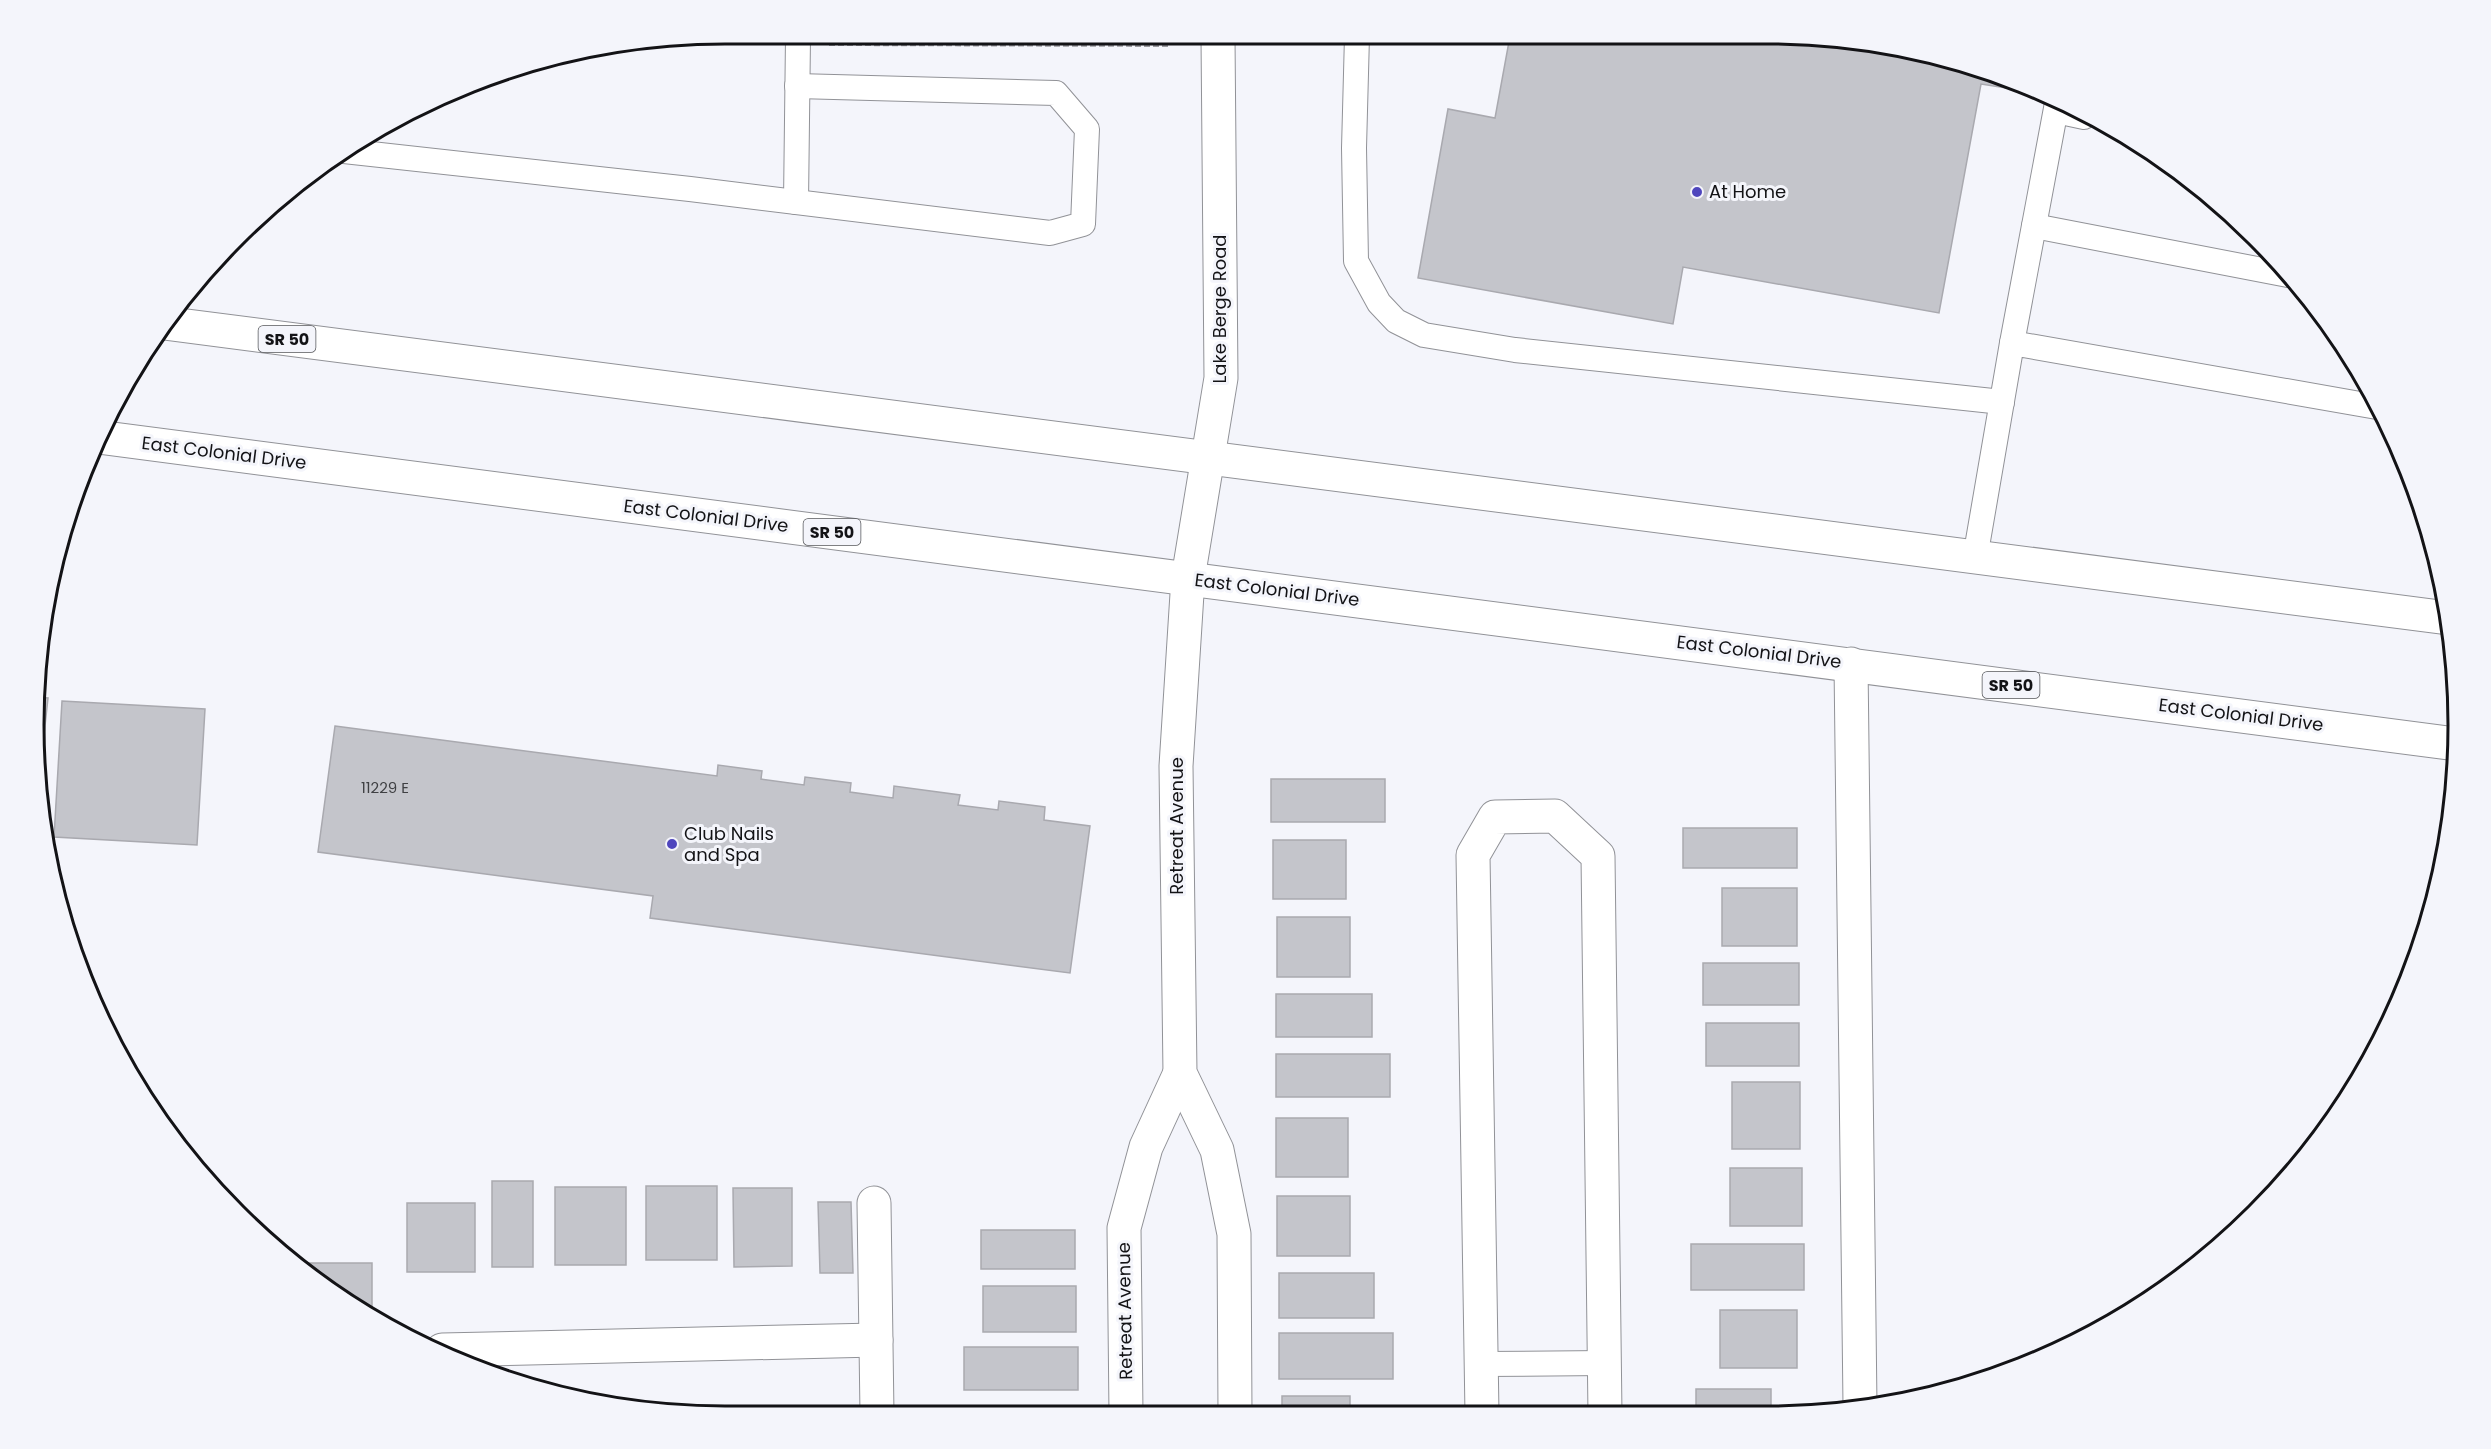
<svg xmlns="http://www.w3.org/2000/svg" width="2491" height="1449" font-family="Poppins,sans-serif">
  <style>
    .building { fill: #c4c5cb; stroke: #a9a9af; stroke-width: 1.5 }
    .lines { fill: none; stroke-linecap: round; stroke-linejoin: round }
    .service-casing { stroke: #919297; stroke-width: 26 }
    .minor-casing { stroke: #919297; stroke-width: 35 }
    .tertiary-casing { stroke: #919297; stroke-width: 35 }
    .trunk-casing { stroke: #919297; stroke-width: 35 }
    .path { stroke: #9b9ba0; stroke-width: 4; stroke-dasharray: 6 3; stroke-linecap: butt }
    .service { stroke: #fff; stroke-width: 24 }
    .minor { stroke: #fff; stroke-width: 33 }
    .tertiary { stroke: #fff; stroke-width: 33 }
    .trunk { stroke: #fff; stroke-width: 33 }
    .poi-dot { fill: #4f46bd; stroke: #f4f5fb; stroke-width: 2 }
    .labels { text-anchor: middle; stroke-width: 6; stroke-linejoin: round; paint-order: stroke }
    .number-label { font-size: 15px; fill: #3f4043 }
    .shield { fill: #f4f5fb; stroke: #56575b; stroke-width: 1.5 }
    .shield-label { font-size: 16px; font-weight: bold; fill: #131316 }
    .poi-label { font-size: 18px; fill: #131316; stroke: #f4f5fb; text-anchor: start }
    .street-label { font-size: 18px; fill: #131316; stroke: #f4f5fb }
    .rim { fill: none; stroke: #131316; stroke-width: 3 }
  </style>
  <rect width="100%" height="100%" fill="#f4f5fb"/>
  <g class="building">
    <polygon points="1812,35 1988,70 2008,79 2006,88 1981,84 1939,313 1683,267 1673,324 1418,278 1448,109 1495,118 1510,36"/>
    <polygon points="37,697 48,698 39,781 33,725"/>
    <polygon points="62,701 205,709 197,845 54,837"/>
    <polygon points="335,726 717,776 718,765 762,771 761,779 804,785 805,777 851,783 850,792 893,798 894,786 960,795 958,805 998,810 999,801 1045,807 1044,820 1090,826 1070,973 650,918 653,896 318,852"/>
    <rect x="1271" y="779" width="114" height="43"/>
    <rect x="1683" y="828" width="114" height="40"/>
    <rect x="1273" y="840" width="73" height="59"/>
    <rect x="1722" y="888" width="75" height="58"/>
    <rect x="1277" y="917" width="73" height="60"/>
    <rect x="1703" y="963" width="96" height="42"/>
    <rect x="1276" y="994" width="96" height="43"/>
    <rect x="1706" y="1023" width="93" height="43"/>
    <rect x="1276" y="1054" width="114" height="43"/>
    <rect x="1732" y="1082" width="68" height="67"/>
    <rect x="1276" y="1118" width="72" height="59"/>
    <rect x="1730" y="1168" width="72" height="58"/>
    <rect x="492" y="1181" width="41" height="86"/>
    <rect x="646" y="1186" width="71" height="74"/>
    <rect x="555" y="1187" width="71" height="78"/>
    <polygon points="733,1188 792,1188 792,1266 734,1267"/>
    <rect x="1277" y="1196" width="73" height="60"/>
    <polygon points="818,1202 851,1202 853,1273 820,1273"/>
    <rect x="407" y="1203" width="68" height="69"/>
    <rect x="981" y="1230" width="94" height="39"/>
    <rect x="1691" y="1244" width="113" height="46"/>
    <polygon points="293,1263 372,1263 372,1307 356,1307 341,1300"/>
    <rect x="1279" y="1273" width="95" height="45"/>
    <rect x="983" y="1286" width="93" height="46"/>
    <rect x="1720" y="1310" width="77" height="58"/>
    <rect x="1279" y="1333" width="114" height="46"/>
    <rect x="964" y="1347" width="114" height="43"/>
    <rect x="1696" y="1389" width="75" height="25"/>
    <rect x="1282" y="1396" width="68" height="18"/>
    <rect x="1003" y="1409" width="75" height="5"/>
  </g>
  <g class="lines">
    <g class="service-casing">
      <g id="service">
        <polyline points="1357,36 1354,148 1356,261 1379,303 1396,321 1424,335 1515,350 2002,402"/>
        <polyline points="2056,111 2084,117"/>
        <polyline points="344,151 690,189 1050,233 1083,224 1087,129 1056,93 797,86"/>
        <polyline points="796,202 798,38"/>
        <polyline points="2034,226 2288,275"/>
        <polyline points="2012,343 2057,103"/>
        <polyline points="1975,558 2012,343 2377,407"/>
        <polyline points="1481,1364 1605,1363"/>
      </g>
    </g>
    <g class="minor-casing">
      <g id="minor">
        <polyline points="1188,578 1176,766 1180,1073 1217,1150 1234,1234 1235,1414"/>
        <polyline points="1851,664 1860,1405"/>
        <polyline points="874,1203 877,1414"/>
        <polyline points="442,1350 876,1340"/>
        <polyline points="1126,1414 1124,1228 1146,1147 1180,1073"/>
        <polyline points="1482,1414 1473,855 1495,817 1555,816 1598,856 1605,1414"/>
      </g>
    </g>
    <g class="tertiary-casing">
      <polyline id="tertiary" points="1188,578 1221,378 1218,37"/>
    </g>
    <g class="trunk-casing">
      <g id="trunk">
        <polyline points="164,323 2448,618"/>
        <polyline points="98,437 2456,744"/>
      </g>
    </g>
    <polyline class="path" points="829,44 1169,45"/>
    <use href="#service" class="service"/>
    <use href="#minor" class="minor"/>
    <use href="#tertiary" class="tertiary"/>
    <use href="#trunk" class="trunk"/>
  </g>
  <g class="poi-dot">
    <circle cx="1697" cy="192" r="6"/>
    <circle cx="672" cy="844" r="6"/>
  </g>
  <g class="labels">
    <g class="number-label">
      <text x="385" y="793">11229 E</text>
    </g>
    <g class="shield">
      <rect x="258.5" y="326" width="57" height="26" rx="4.5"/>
      <rect x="803.5" y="519" width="57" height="26" rx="4.5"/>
      <rect x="1982.5" y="672" width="57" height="26" rx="4.5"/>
    </g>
    <g class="shield-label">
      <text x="287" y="345">SR 50</text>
      <text x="832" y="538">SR 50</text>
      <text x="2011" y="691">SR 50</text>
    </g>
    <g class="poi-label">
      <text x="1709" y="198">At Home</text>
      <text x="684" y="840">Club Nails<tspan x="684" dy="21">and Spa</tspan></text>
    </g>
    <g class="street-label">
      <text transform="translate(1220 309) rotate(-90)" y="6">Lake Berge Road</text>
      <text transform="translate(224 453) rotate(7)" y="6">East Colonial Drive</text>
      <text transform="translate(706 516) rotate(7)" y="6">East Colonial Drive</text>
      <text transform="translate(1277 590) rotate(7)" y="6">East Colonial Drive</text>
      <text transform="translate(1759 652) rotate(7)" y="6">East Colonial Drive</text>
      <text transform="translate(2241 715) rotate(7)" y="6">East Colonial Drive</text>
      <text transform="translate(1177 826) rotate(-90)" y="6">Retreat Avenue</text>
      <text transform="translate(1125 1311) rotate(-91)" y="6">Retreat Avenue</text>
    </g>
  </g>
  <path d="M0 0H2491V1449H0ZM725 44H1767A681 681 0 0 1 2448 725V725A681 681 0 0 1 1767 1406H725A681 681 0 0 1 44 725V725A681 681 0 0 1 725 44Z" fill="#f4f5fb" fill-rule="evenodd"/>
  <path class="rim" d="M725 44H1767A681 681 0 0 1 2448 725V725A681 681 0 0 1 1767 1406H725A681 681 0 0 1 44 725V725A681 681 0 0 1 725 44Z"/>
</svg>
